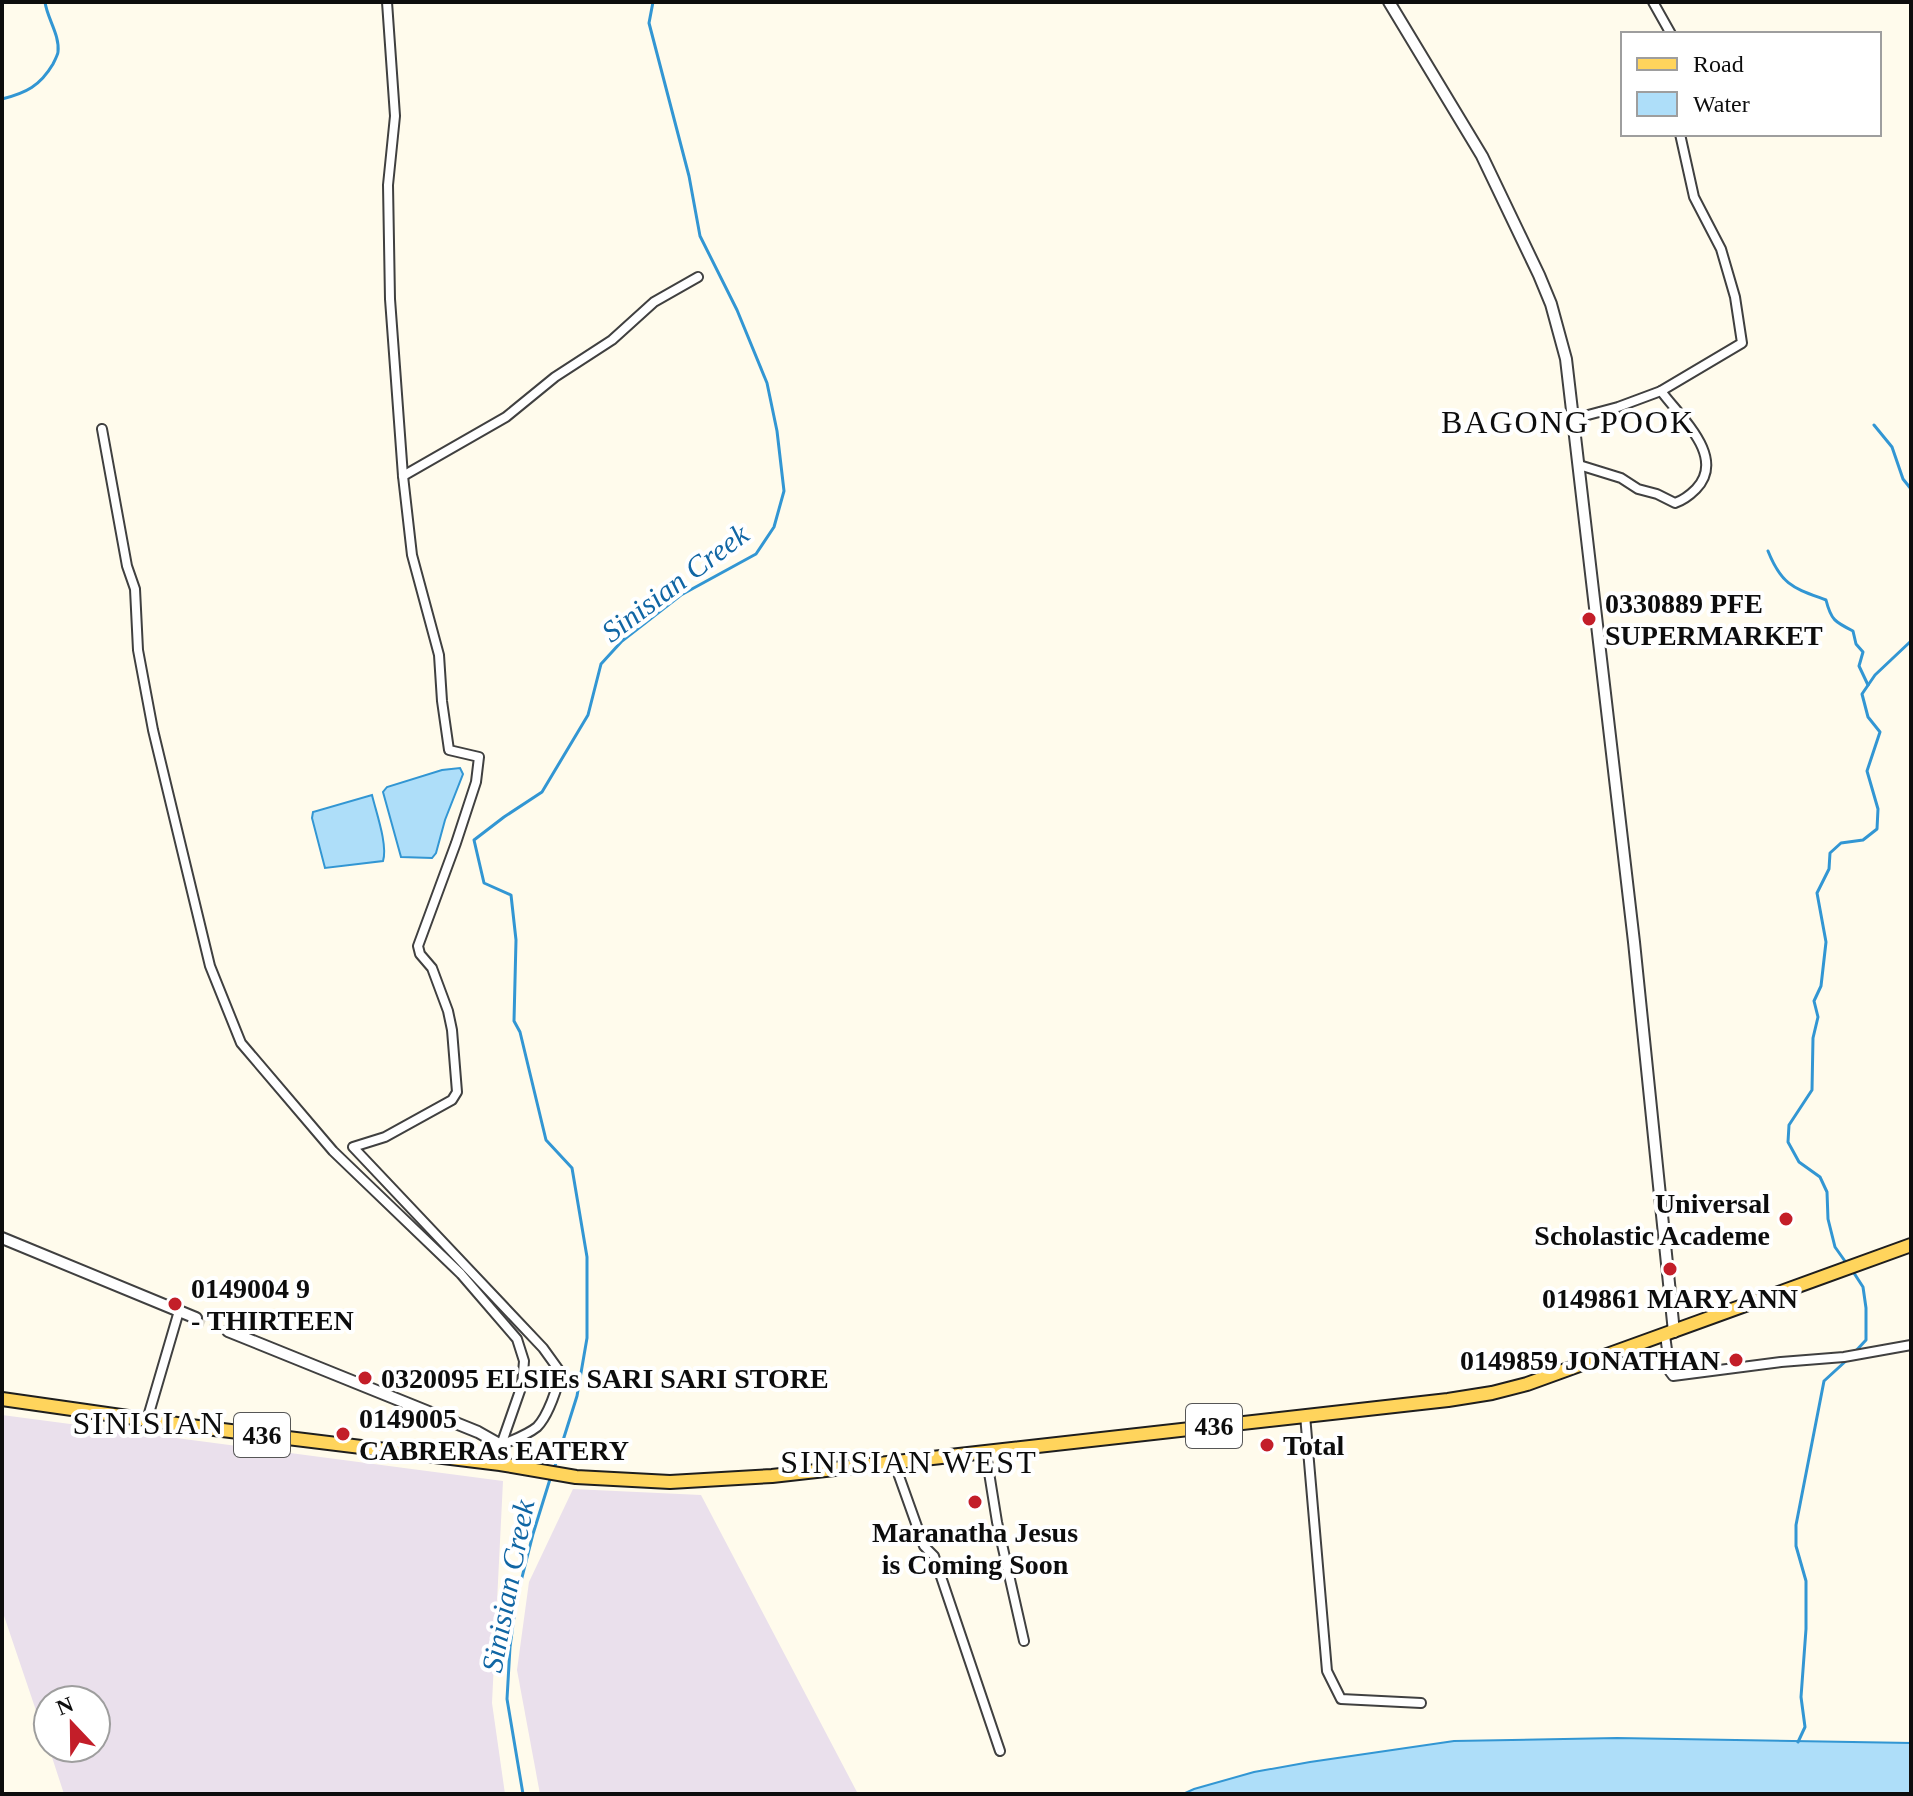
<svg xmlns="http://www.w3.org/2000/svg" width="1913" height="1796" font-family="'Times New Roman',serif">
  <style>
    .industrial { fill: #eae0ec }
    .water { fill: #aedef9; stroke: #3296d3; stroke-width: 2 }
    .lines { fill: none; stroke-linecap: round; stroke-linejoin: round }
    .stream { stroke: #3296d3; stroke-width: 3 }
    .tertiary-tunnel { stroke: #dbd7cb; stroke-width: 10; stroke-dasharray: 10 5; stroke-linecap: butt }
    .minor-casing { stroke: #404040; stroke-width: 12 }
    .tertiary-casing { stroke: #404040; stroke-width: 14 }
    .primary-casing { stroke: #1e1e1e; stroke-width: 16 }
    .minor { stroke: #fff; stroke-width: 8 }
    .tertiary { stroke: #fff; stroke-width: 10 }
    .primary { stroke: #ffd45c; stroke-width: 12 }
    .poi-dot { fill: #c31e29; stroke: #fff; stroke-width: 3 }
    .labels { text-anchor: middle; stroke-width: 8; stroke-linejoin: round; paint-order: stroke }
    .shield { fill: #fff; stroke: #565656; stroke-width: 2 }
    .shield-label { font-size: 26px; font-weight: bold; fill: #0d0d0d }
    .poi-label { font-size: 28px; font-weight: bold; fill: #0d0d0d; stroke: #fff; text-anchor: start }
    .water-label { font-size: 30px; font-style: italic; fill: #1066a4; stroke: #fff }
    .quarter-label { font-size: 32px; letter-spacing: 2px; fill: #0d0d0d; stroke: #fff }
  </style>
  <rect width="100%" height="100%" fill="#fffbec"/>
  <g class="industrial">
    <polygon points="2,1415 503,1481 492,1703 505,1794 64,1794 49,1748 96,1748 96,1700 48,1700 48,1746 2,1610"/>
    <polygon points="573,1489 701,1495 858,1794 540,1794 517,1670 529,1582"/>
  </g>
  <g class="water">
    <polygon points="460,768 463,774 445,820 436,853 432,858 401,857 383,792 387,787 442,770"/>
    <path d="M372 795C376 812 388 845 383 861L325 868 312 818 313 812Z"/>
    <polygon points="1617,1738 1911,1743 1911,1794 1183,1794 1194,1789 1254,1772 1310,1762 1454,1741"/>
  </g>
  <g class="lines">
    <g class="stream">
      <path d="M2 99C26 93 40 86 53 64 54 62 58 54 58 52 60 35 47 18 45 2"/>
      <polyline points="1874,425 1892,447 1903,479 1911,489"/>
      <path d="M1768 551C1782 586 1794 588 1826 600 1831 620 1835 622 1853 631L1856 644 1863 652 1859 666 1868 685"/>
      <polyline points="1847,1264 1835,1247 1828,1219 1827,1192 1820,1177 1799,1162 1788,1142 1789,1125 1812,1090 1813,1038 1818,1017 1814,1001 1821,986 1826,942 1817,893 1829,869 1830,853 1841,843 1863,840 1877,829 1878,809 1867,771 1880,732 1868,717 1862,694 1875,675 1911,641"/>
      <polyline points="1852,1270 1863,1287 1866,1308 1866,1340 1853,1354"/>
      <polyline points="554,1469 577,1396 587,1338 587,1257 572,1168 546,1140 520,1032 514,1021 516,940 511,895 484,883 474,840 504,817 542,792 588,715 601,664 622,641 681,595 756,554 774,527 784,491 777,431 767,383 737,310 700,236 689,176 649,23 653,2"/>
      <polyline points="1798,1742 1805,1727 1801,1697 1806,1629 1806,1581 1796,1546 1796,1525 1824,1381 1848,1359"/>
      <polyline points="523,1794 507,1699 510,1647 516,1601 533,1534 551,1476"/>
    </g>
    <polyline class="tertiary-tunnel" points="196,1318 228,1331"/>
    <g class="minor-casing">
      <g id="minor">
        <path d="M387 2 395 116 388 185 390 299 403 476 412 555 439 655 442 701 449 750 479 757 476 782 456 843 418 946 420 954 432 968 448 1011 452 1030 457 1092 452 1100 385 1137 353 1147 543 1348 561 1373C557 1388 548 1416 537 1427 527 1435 513 1440 501 1445"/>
        <polyline points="1653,2 1671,34"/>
        <polyline points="1573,419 1618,407 1661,391"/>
        <polyline points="102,429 127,566 135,589 138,650 153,730 210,966 241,1043 333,1151 461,1274 517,1339 524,1361 522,1385 501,1445"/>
        <path d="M1579 465 1621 478 1638 489 1657 494 1675 503C1684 500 1689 496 1696 489 1727 457 1680 417 1661 391L1742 343 1735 297 1721 249 1694 197 1680 134"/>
        <polyline points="403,476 506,417 555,377 612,340 654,302 698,277"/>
        <polyline points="1665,1335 1670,1372 1673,1376 1781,1362 1844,1357 1911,1345"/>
        <polyline points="1305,1415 1327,1671 1341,1699 1421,1703"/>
        <polyline points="147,1420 179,1311"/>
        <polyline points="986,1454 997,1522 1024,1641"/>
        <polyline points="894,1462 924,1546 934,1556 1000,1751"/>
      </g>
    </g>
    <g class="tertiary-casing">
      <g id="tertiary">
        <polyline points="1389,2 1482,156 1539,275 1551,304 1566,359 1634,942 1674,1332"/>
        <polyline points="2,1238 196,1318"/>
        <polyline points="228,1331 478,1432 501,1445 500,1464"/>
      </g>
    </g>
    <g class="primary-casing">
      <polyline id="primary" points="2,1399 198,1427 500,1464 576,1477 670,1482 772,1476 1448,1400 1492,1393 1527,1384 1911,1245"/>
    </g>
    <use href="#minor" class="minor"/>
    <use href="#tertiary" class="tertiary"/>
    <use href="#primary" class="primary"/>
  </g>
  <g class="poi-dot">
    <circle cx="1589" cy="619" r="8"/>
    <circle cx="1786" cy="1219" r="8"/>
    <circle cx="1670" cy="1269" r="8"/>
    <circle cx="175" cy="1304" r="8"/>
    <circle cx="1736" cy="1360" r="8"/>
    <circle cx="365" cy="1378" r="8"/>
    <circle cx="343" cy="1434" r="8"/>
    <circle cx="1267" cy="1445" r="8"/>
    <circle cx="975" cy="1502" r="8"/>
  </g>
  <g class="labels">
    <g class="shield">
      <rect x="1186" y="1404" width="56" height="44" rx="6"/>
      <rect x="234" y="1413" width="56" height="44" rx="6"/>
    </g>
    <g class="shield-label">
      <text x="1214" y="1435">436</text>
      <text x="262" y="1444">436</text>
    </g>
    <g class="poi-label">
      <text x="1605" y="613">0330889 PFE<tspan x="1605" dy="32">SUPERMARKET</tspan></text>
      <text x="1770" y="1213" text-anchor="end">Universal<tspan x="1770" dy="32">Scholastic Academe</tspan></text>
      <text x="191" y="1298">0149004 9<tspan x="191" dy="32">- THIRTEEN</tspan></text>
      <text x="1670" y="1308" text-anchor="middle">0149861 MARY ANN</text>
      <text x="1720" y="1370" text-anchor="end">0149859 JONATHAN</text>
      <text x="381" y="1388">0320095 ELSIEs SARI SARI STORE</text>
      <text x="359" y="1428">0149005<tspan x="359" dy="32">CABRERAs EATERY</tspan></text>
      <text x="1283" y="1455">Total</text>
      <text x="975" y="1542" text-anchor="middle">Maranatha Jesus<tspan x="975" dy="32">is Coming Soon</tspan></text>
    </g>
    <g class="water-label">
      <text transform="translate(675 583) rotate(-37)" y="10">Sinisian Creek</text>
      <text transform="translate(508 1586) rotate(-79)" y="10">Sinisian Creek</text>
    </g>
    <g class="quarter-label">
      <text x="1568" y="433">BAGONG POOK</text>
      <text x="149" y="1434">SINISIAN</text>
      <text x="909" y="1473">SINISIAN WEST</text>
    </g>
  </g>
  <rect width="1913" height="1796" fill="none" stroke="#0d0d0d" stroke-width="8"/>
  <rect x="1621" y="32" width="260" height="104" fill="#ffffff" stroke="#9e9e9e" stroke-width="2"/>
  <rect x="1637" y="58" width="40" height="12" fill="#ffd45c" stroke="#9e9e9e" stroke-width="2"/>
  <text x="1693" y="72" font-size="24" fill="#0d0d0d">Road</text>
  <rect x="1637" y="92" width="40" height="24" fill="#aedef9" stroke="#9e9e9e" stroke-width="2"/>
  <text x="1693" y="112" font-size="24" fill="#0d0d0d">Water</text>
  <g transform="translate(72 1724) rotate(338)"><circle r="38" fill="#ffffff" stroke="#9e9e9e" stroke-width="2"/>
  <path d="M0-6L14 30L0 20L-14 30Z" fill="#c31e29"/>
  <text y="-12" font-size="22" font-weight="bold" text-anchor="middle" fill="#0d0d0d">N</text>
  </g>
</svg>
